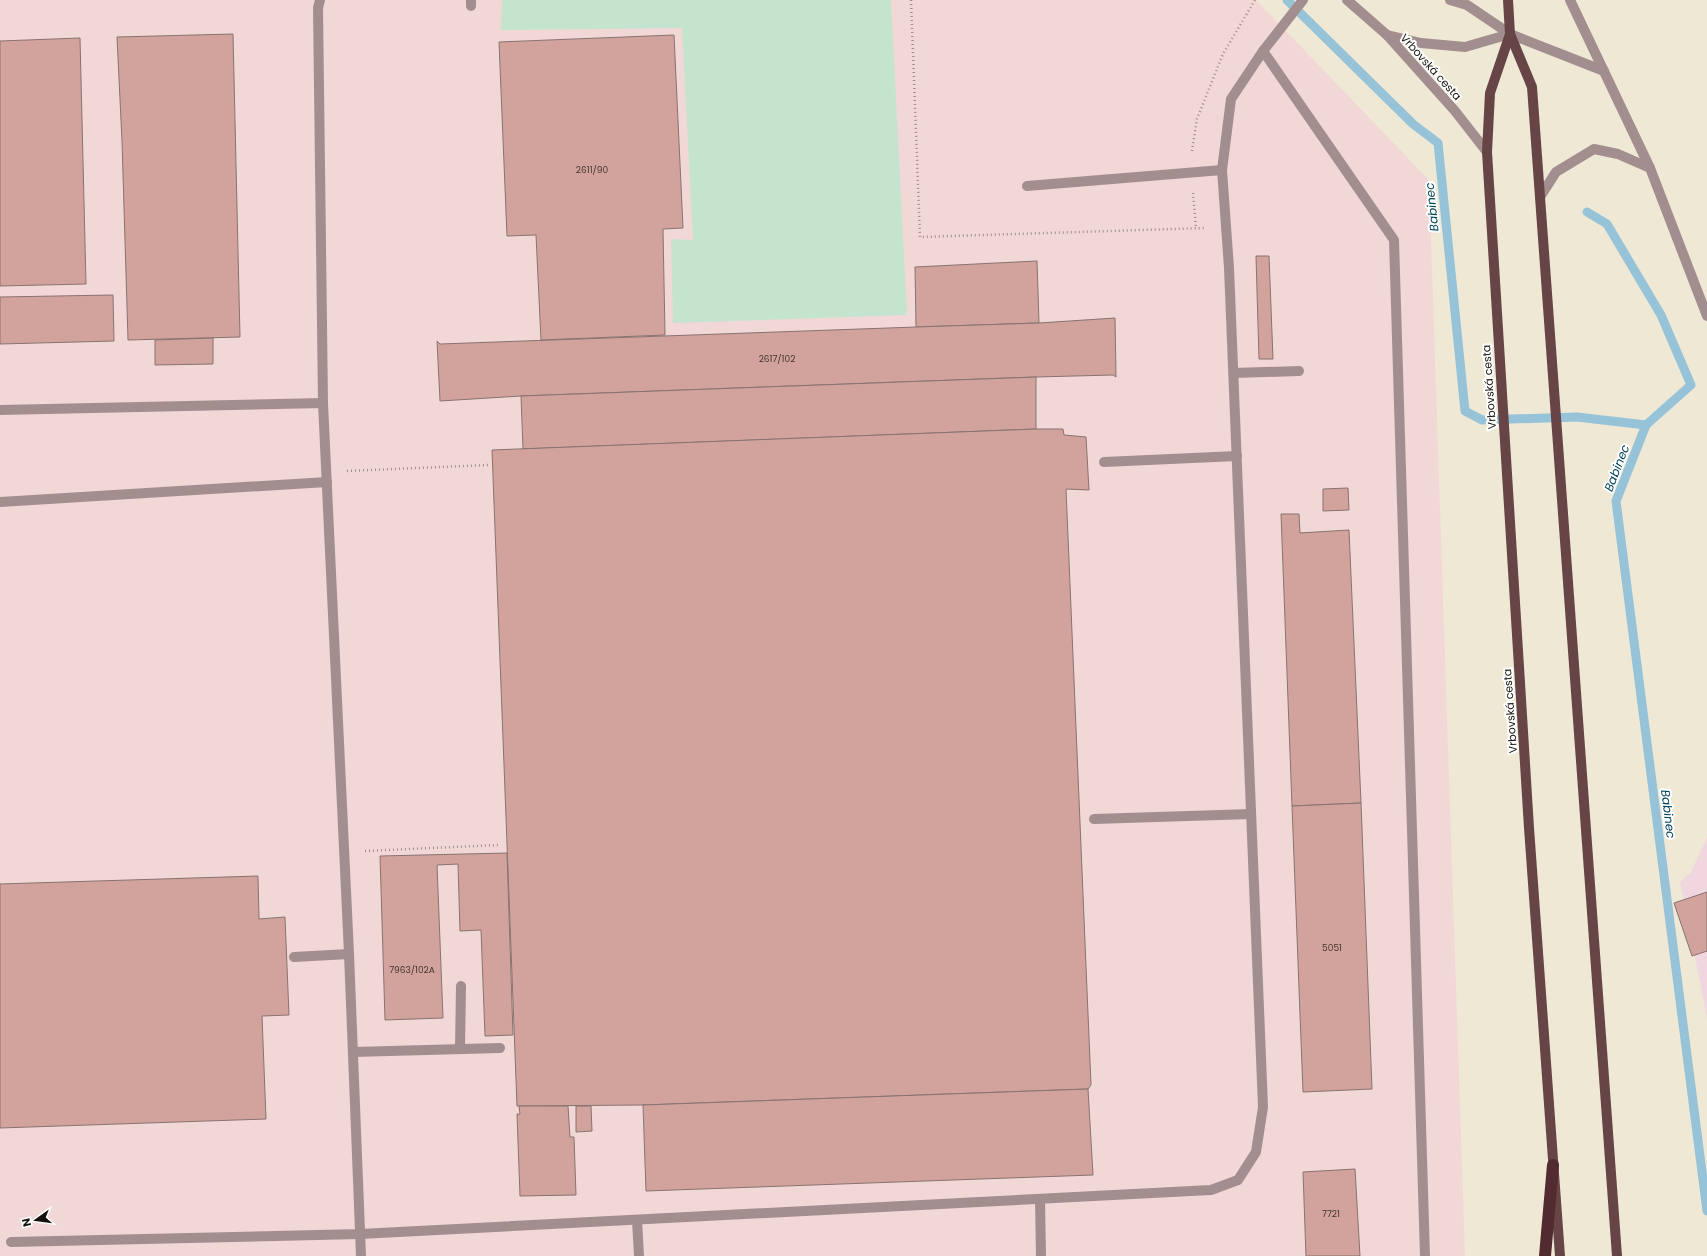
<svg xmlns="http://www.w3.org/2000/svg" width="1707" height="1256" font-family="Poppins,sans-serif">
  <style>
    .commercial { fill: #f0d7df }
    .industrial { fill: #f2d7d7 }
    .green { fill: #c5e4cd }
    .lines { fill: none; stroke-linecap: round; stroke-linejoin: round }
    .stream { stroke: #96c3d8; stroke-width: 9 }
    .building { fill: #d2a39d; stroke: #877370 }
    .path { stroke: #979385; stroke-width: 2.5; stroke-dasharray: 1 3; stroke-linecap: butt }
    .minor { stroke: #a38e8f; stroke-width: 10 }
    .major { stroke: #674547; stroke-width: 10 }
    .highway { stroke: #512b2f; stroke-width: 12 }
    .labels { text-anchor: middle; stroke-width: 4; stroke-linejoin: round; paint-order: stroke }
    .number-label { font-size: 9px; fill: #443630 }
    .street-label { font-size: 11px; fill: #14120b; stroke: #fff }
    .water-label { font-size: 12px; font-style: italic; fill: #014358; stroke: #fff }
  </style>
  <rect width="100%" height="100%" fill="#eee8d5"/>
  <polygon class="commercial" points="1707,837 1707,1018 1680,882 1691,872"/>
  <polygon class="industrial" points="0,0 1256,0 1429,180 1465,1256 0,1256"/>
  <polygon class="green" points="502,0 891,0 907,315 673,323 671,239 693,240 682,28 501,30"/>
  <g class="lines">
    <g class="stream">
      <polyline points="1287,0 1413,124 1438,143 1465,411 1482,420 1577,417 1646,425"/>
      <polyline points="1587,212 1607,224 1661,315 1691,385 1646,425 1616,501 1707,1211"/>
    </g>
  </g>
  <g class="building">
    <polygon points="233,34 240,337 128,340 122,141 117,37"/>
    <polygon points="674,35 683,228 663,229 665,335 541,340 536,235 507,236 499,42"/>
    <polygon points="80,38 86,284 0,286 0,41"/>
    <polygon points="1256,256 1269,256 1273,359 1259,359"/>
    <polygon points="1037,261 1039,323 916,327 915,267"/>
    <polygon points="113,295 114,341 0,344 0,297"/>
    <polygon points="1115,318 1116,377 1113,375 1036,377 521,396 440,401 437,341 440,344 916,327 1039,323"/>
    <polygon points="213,338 213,364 155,365 155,340"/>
    <polygon points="1036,377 1036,429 523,449 521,396"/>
    <polygon points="1036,429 1063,429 1064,435 1086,437 1089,490 1066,489 1091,1085 1088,1089 643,1105 517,1106 492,450"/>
    <polygon points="1348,488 1349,510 1323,511 1323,489"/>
    <polygon points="1281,514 1299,514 1300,533 1349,530 1361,803 1292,806"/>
    <polygon points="1361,803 1372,1089 1303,1092 1292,806"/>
    <polygon points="507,853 513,1035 485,1036 481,930 460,931 458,864 437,865 443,1018 385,1020 380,856"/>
    <polygon points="258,876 259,919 285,917 289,1015 262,1016 266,1119 0,1128 0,884"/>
    <polygon points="1707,892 1707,951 1692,956 1674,903"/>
    <polygon points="1088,1089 1093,1175 646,1191 643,1105"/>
    <polygon points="519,1106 568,1106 570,1137 574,1137 576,1195 520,1196 517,1114 520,1114"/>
    <polygon points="576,1106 591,1106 592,1131 576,1132"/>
    <polygon points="1355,1169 1360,1256 1306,1256 1303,1172"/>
  </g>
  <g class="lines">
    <g class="path">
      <polyline points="911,0 920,237 1206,228"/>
      <polyline points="1192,151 1197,119 1223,54 1255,0"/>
      <polyline points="1193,193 1196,228"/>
      <polyline points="347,471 488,465"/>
      <polyline points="365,851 498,845"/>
    </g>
    <g class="minor">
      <polyline points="320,0 318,8 323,403"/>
      <polyline points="471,0 471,6"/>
      <polyline points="1347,0 1387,35 1455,111 1487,152"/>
      <polyline points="1450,0 1467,5 1510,34 1604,71"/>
      <polyline points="1570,0 1650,168 1707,316"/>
      <polyline points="1387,35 1421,43 1465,47 1510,34"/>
      <polyline points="1263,51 1394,240 1425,1256"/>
      <polyline points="1027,186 1222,170"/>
      <polyline points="1540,197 1556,172 1594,149 1618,154 1650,168"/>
      <polyline points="1234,373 1299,371"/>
      <polyline points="0,410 323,403 349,954 361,1256"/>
      <polyline points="1104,462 1237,456"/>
      <polyline points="0,502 327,482"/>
      <polyline points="1094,819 1251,814"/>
      <polyline points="294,957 349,954"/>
      <polyline points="460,1049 461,986"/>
      <polyline points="353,1052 500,1048"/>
      <polyline points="1040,1199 1041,1256"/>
      <polyline points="637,1220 639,1256"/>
      <polyline points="11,1242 360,1234 1211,1190 1238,1180 1256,1152 1263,1107 1229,268 1222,170 1231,99 1263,51 1303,0"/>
    </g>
    <g class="major">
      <polyline points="1508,0 1510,34 1532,87 1617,1256"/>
      <polyline points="1510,34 1490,93 1487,152 1529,828 1560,1256"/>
    </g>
    <polyline class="highway" points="1545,1256 1553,1165"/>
  </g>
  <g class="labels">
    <g class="number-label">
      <text x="592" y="173">2611/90</text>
      <text x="777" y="362">2617/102</text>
      <text x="1332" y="951">5051</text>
      <text x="412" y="973">7963/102A</text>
      <text x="1331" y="1217">7721</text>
    </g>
    <g class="street-label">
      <text transform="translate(1431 67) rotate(48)" y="4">Vrbovská cesta</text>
      <text transform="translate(1489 387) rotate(-94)" y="4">Vrbovská cesta</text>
      <text transform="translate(1510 711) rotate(-94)" y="4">Vrbovská cesta</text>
    </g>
    <g class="water-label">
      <text transform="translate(1432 207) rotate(-96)" y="4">Babinec</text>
      <text transform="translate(1617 468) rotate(-69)" y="4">Babinec</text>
      <text transform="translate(1668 814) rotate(83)" y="4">Babinec</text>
    </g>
  </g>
  <g transform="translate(36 1220) rotate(256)" stroke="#ffffff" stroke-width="3" paint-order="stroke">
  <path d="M0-3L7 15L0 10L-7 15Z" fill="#14120b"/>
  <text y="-6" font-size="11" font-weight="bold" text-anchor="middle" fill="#14120b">N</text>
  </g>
</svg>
